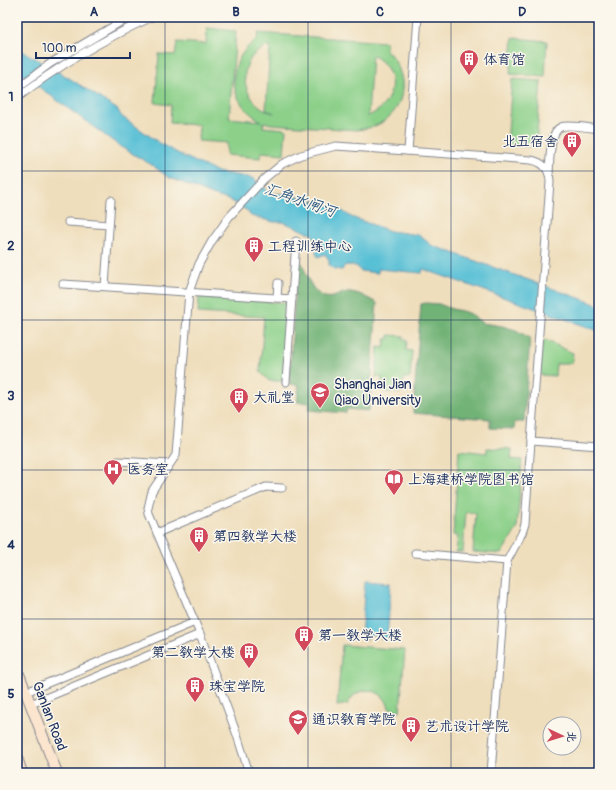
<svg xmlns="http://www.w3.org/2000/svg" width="616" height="790" font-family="Pangolin,'LXGW WenKai TC',sans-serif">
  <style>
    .green { fill: #8cd08a; stroke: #548074; fill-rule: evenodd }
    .forest { fill: #71b276; stroke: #46706a }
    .water { fill: #58c0d5; stroke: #3a789a }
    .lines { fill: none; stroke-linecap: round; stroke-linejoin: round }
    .minor-casing { stroke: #85868d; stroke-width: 9 }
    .secondary-casing { stroke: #85868d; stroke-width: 12 }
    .minor { stroke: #fff; stroke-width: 7 }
    .secondary { stroke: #fce5cf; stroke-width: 10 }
    .grid { fill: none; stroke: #1b2f5e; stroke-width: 1; stroke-opacity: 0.55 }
    .labels { text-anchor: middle; stroke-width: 3; stroke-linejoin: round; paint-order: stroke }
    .poi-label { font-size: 14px; fill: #1b2f5e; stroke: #fbf7ec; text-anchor: start }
    .street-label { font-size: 14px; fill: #1b2f5e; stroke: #fbf7ec }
    .water-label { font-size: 15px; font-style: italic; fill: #2d5a82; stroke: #fbf7ec }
    .neatline { fill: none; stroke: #1b2f5e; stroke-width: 1.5 }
    .grid-label { font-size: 13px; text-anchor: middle; font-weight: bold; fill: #1b2f5e }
  </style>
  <rect width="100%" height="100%" fill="#fbf7ec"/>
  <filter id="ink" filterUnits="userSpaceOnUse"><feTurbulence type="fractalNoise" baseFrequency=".025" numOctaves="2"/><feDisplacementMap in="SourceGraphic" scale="8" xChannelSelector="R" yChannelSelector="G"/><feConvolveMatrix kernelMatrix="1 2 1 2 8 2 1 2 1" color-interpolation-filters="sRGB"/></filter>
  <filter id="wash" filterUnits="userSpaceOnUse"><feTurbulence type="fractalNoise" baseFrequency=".012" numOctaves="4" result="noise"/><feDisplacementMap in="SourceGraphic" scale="16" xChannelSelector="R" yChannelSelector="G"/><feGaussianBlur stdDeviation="0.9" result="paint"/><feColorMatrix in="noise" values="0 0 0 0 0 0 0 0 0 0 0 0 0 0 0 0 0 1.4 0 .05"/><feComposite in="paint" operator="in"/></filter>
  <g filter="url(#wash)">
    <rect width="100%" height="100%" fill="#efdebc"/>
    <g class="green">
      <path d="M207 28 236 31 229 118 261 121C226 101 225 62 257 39L258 33 386 42V50C408 71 409 106 381 123 374 127 365 129 357 130L271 124 264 122 263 127 286 129 284 154 261 152 260 158 226 155 227 143 198 141 199 125 170 123 171 105 155 103 159 54 175 55 177 42 206 44ZM270 46 266 110 274 113C239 104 233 56 270 46ZM372 55C401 69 396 105 368 116Z"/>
      <polygon points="513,38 547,41 545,77 510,74"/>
      <polygon points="512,79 541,81 536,147 507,145"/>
      <polygon points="199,297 288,303 283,381 269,381 260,372 264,317 198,313"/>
      <polygon points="389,335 404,336 403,340 407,340 406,350 412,351 410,378 404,378 403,389 400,389 400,393 385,392 385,388 381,388 382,377 376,377 378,347 384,348 385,339 389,339"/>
      <polygon points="545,340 573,353 572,362 568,364 556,364 555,376 540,375 542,342"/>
      <polygon points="487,448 512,449 511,459 522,460 517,529 501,554 473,552 476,513 466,512 463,552 456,552 458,536 453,535 459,450 487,453"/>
      <path d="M342 645 405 650 400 711 389 708C384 687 356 684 348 704L337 706Z"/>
    </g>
    <g class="forest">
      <path d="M297 263H302C307 276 314 301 333 297 339 295 345 291 351 292 360 293 369 299 377 303L369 411 347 409 346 413 309 410 310 403 297 402 299 385 289 384Z"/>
      <polygon points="426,303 439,304 452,309 462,311 471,314 482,323 502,326 516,330 530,338 524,422 515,422 514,429 490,428 490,419 413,413 421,304"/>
    </g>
    <g class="water">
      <polygon points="17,48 69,78 118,110 121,116 161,144 183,156 217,172 252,178 265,188 269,193 285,194 338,208 351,217 390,231 419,235 431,245 590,302 599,306 599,331 423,269 422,273 378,269 378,273 360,271 357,266 345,265 342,270 334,269 329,265 329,260 325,254 318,257 316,253 317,243 312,234 283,222 274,222 251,216 246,210 230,200 215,196 168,177 152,165 121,147 17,71"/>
      <polygon points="365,581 391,583 387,640 381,639 381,636 368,635 367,639 361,638"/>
    </g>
  </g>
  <g filter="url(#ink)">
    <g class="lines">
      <g class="minor-casing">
        <g id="minor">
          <polyline points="17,88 51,63 129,17"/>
          <path d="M17 98C59 65 104 39 152 17"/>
          <polyline points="408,151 418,17"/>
          <path d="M549 174C550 162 549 131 561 127 567 124 591 128 599 129"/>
          <polyline points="68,222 109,225"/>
          <polyline points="63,284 292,299"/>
          <polyline points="105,286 111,200"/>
          <polyline points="277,298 278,283"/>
          <polyline points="286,382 296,241"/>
          <polyline points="531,441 599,446"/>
          <polyline points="118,470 118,461 169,464"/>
          <polyline points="157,533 266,487 282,488"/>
          <polyline points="415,553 507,561"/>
          <polyline points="26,692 195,622"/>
          <polyline points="31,704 200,634"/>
          <path d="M249 773 237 735 200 634 149 514 148 508 152 491 176 455 189 292 199 264 212 241 229 217 264 179 282 164 301 155 336 146 531 160C543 162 550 170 550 182L525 524 522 533 507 561 491 773"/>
        </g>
      </g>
      <g class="secondary-casing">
        <g id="secondary">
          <polyline points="17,669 57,773"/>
          <polyline points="17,758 22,773"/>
        </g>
      </g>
      <use href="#minor" class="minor"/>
      <use href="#secondary" class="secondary"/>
    </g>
  </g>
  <path class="grid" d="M165 17V773M308 17V773M451 17V773M17 171H599M17 320H599M17 470H599M17 619H599"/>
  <defs>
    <g id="building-pin" transform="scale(1)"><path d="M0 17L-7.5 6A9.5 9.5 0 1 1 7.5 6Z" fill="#d1495b" stroke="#fbf7ec"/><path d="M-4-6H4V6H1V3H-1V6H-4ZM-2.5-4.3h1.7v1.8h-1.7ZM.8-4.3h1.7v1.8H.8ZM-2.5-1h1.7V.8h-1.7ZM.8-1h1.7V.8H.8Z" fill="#fff"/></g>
    <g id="university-pin" transform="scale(1)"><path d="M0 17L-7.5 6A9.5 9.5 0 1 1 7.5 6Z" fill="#d1495b" stroke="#fbf7ec"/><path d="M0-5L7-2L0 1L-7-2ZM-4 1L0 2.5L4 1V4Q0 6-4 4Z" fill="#fff"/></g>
    <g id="hospital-pin" transform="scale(1)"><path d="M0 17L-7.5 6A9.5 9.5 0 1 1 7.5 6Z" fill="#d1495b" stroke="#fbf7ec"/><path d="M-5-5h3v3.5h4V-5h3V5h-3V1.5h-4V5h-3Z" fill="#fff"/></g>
    <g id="library-pin" transform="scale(1)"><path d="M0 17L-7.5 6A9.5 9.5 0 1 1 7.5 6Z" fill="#d1495b" stroke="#fbf7ec"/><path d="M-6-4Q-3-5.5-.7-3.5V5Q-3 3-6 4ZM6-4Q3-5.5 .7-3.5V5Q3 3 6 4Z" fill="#fff"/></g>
  </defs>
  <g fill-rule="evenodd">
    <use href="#building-pin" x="469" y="59"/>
    <use href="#building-pin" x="572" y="141"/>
    <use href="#building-pin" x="254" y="246"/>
    <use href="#university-pin" x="320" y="392"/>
    <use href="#building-pin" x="239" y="397"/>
    <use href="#hospital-pin" x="113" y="469"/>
    <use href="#library-pin" x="394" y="479"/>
    <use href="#building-pin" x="199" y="536"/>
    <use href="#building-pin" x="304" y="635"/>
    <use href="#building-pin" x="249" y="652"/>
    <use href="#building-pin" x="195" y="686"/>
    <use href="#university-pin" x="298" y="719"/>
    <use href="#building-pin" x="411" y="726"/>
  </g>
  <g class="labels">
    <g class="poi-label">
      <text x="483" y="64">体育馆</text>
      <text x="558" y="146" text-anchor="end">北五宿舍</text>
      <text x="268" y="251">工程训练中心</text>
      <text x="334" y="389">Shanghai Jian<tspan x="334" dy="16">Qiao University</tspan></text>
      <text x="253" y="402">大礼堂</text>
      <text x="127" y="474">医务室</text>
      <text x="408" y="484">上海建桥学院图书馆</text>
      <text x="213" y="541">第四教学大楼</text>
      <text x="318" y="640">第一教学大楼</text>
      <text x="235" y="657" text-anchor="end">第二教学大楼</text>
      <text x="209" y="691">珠宝学院</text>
      <text x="312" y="724">通识教育学院</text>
      <text x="425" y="731">艺术设计学院</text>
    </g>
    <g class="street-label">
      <text transform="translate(50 716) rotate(69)" y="5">Ganlan Road</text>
    </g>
    <g class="water-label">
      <text transform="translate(300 200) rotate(19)" y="5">汇角水闸河</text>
    </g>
  </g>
  <rect width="616" height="790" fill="none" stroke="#fbf7ec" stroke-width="44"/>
  <g transform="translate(562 736) rotate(94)"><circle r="19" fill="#fbf7ec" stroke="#a1a7b3"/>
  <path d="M0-3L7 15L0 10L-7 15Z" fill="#d1495b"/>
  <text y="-6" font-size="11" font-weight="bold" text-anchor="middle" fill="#1b2f5e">北</text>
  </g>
  <path d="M36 52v6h94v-6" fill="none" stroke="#1b2f5e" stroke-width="2"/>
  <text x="42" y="52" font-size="12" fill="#1b2f5e" stroke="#fbf7ec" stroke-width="3" paint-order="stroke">100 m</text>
  <rect x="22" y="22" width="572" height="746" class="neatline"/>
  <g class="grid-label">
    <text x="94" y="16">A</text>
    <text x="236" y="16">B</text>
    <text x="380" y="16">C</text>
    <text x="522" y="16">D</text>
    <text x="11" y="101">1</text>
    <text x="11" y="250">2</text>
    <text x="11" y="400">3</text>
    <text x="11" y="549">4</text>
    <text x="11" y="698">5</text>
  </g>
</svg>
